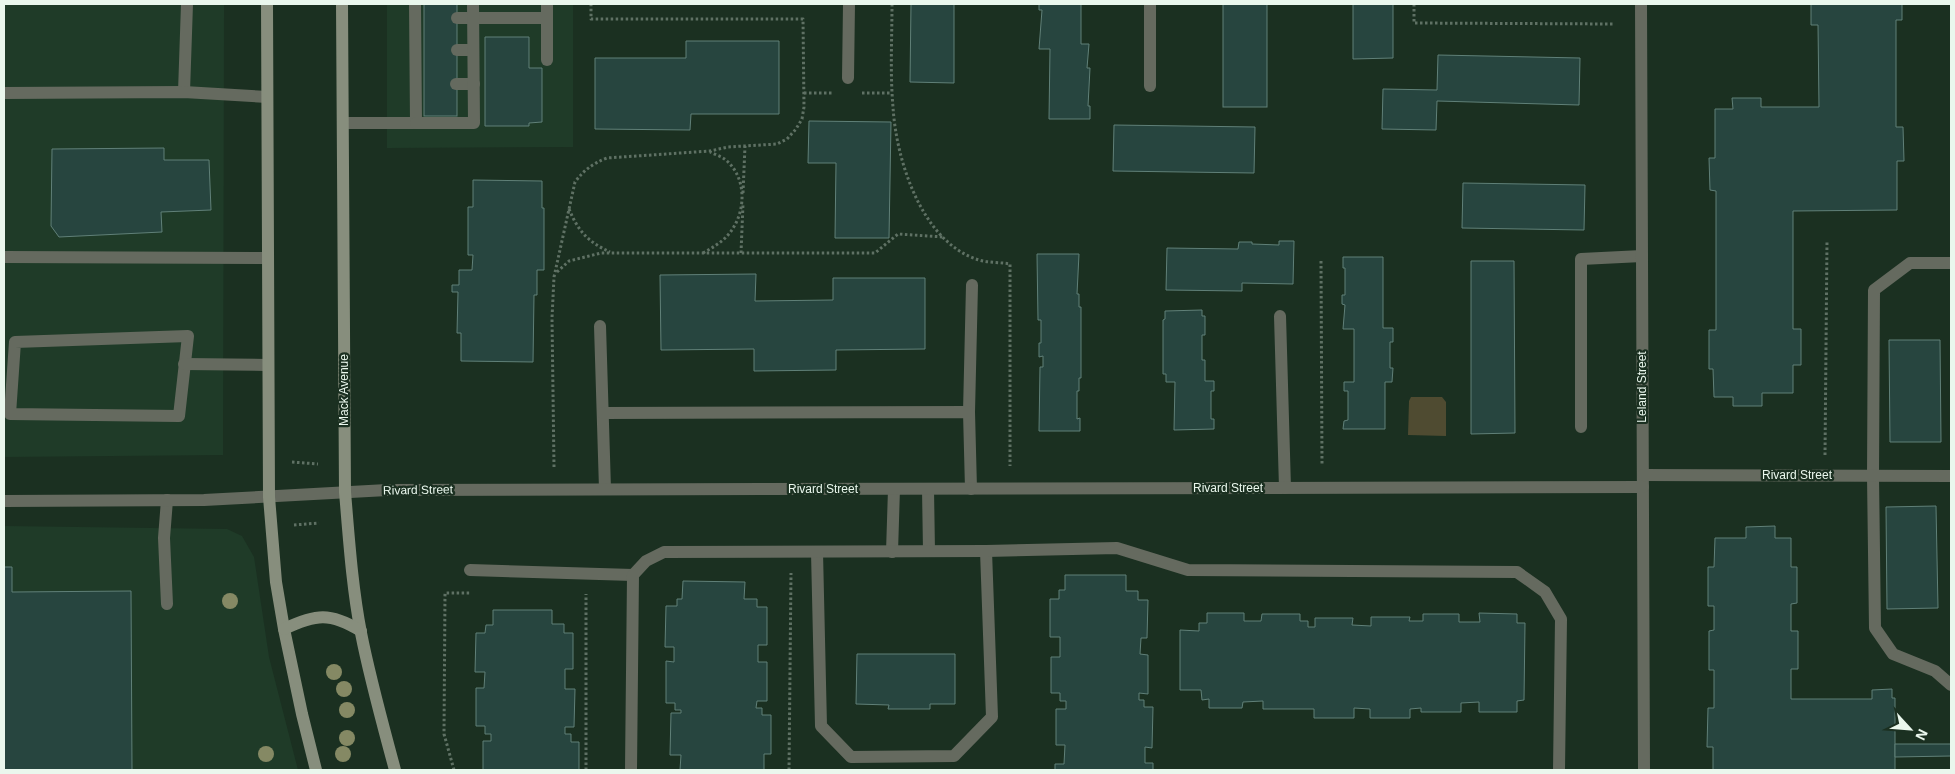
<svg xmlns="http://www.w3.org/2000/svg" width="1955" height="774" font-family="Helvetica,sans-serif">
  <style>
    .built { fill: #1f3b28 }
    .green { fill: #4f4b31 }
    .building { fill: #27453f; stroke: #608078 }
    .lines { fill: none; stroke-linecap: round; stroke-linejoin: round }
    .path { stroke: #5f7164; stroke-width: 3; stroke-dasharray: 2.5 2.5; stroke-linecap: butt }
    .service { stroke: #656a5f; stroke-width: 12 }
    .minor { stroke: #656a5f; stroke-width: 12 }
    .secondary { stroke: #878e7d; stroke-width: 12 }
    .tree { fill: #858964 }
    .labels { text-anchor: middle; stroke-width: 4.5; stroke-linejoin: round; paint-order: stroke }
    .street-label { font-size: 12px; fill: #eaf7ed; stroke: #1b3021 }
  </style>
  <rect width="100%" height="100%" fill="#1b3021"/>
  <g class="built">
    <polygon points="4,4 224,4 223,455 4,457"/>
    <polygon points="387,4 573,4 573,147 387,148"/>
    <polygon points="4,526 227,529 242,536 254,557 269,657 298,770 4,770"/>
  </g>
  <polygon class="green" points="1411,397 1442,397 1446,402 1446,436 1408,435 1409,401"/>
  <g class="building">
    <rect x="424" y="4" width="33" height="112"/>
    <polygon points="911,4 954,4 954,83 910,82"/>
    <polygon points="1039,4 1081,4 1081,44 1089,44 1087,68 1090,68 1088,106 1090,106 1090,119 1049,119 1050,49 1039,49 1042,10 1039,10"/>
    <rect x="1223" y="4" width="44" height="103"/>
    <polygon points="1353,4 1393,4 1393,58 1353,59"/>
    <polygon points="1811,4 1902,4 1902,20 1896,20 1896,127 1903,127 1904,161 1897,161 1897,210 1793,211 1793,329 1801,329 1801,365 1793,365 1793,393 1762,393 1762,406 1733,406 1733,397 1714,397 1713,369 1709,369 1709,330 1716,330 1716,191 1710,190 1709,158 1715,158 1715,109 1733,109 1732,98 1761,98 1761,107 1819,107 1818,25 1811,25"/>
    <polygon points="485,37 529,37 529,68 542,68 542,122 529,123 529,126 485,126"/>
    <polygon points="686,41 779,41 779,114 691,114 690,130 595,129 595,58 686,58"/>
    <polygon points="1438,55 1580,58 1579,105 1437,101 1436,130 1382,129 1383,89 1437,90"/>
    <polygon points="809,121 891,122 889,238 835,238 836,163 808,163"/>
    <polygon points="1114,125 1255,127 1254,173 1113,171"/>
    <polygon points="164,148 164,160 209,160 211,210 161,212 162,232 59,237 51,226 52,149"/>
    <polygon points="473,180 542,181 542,208 544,208 544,270 537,270 537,295 534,295 533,362 461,361 461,333 457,333 458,292 452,292 452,285 459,285 459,270 472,270 473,255 468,255 468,207 473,207"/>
    <polygon points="1463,183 1585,185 1584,230 1462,228"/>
    <polygon points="1279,241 1294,241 1293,284 1242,283 1242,291 1166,290 1167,248 1238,249 1239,242 1252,242 1252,244 1279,245"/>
    <polygon points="1037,254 1079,254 1077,294 1079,294 1079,307 1081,307 1081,378 1079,378 1079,391 1077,391 1077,419 1080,418 1080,431 1039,431 1040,367 1043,367 1043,356 1039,357 1039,343 1041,343 1041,320 1038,320"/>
    <polygon points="1343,257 1383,257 1383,328 1393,328 1393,342 1390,342 1390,368 1393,368 1392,382 1385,382 1385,429 1343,429 1344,421 1348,420 1348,391 1344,391 1344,382 1354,382 1354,329 1343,329 1345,305 1342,304 1342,295 1345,295 1345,268 1343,268"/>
    <polygon points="1471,261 1514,261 1515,433 1471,434"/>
    <polygon points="756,274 755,301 833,300 833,278 925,278 925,349 836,350 836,370 754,371 754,349 661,350 660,275"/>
    <polygon points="1202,310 1202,316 1205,316 1205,335 1202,335 1202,360 1205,360 1205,381 1214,381 1214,391 1211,391 1211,419 1214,419 1214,429 1174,430 1175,382 1166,382 1166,374 1163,374 1163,320 1165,319 1165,311"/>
    <polygon points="1889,340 1940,340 1941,442 1890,442"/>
    <polygon points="1936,506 1938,608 1887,609 1886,507"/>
    <polygon points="1775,526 1775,538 1791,538 1791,567 1797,567 1797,603 1791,604 1791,631 1798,631 1798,669 1791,669 1791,699 1872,699 1872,690 1892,689 1892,698 1895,698 1895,770 1713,770 1713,747 1707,747 1708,708 1714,708 1714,670 1709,670 1709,631 1714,630 1714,606 1708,606 1708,567 1714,567 1715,538 1746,538 1746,527"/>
    <polygon points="4,567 12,567 12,592 131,591 132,770 4,770"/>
    <polygon points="1065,575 1126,575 1126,591 1138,591 1138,600 1148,600 1147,638 1141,638 1140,654 1148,655 1148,694 1139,693 1139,700 1144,700 1144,707 1153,707 1152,748 1145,747 1145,763 1153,763 1153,770 1055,770 1055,764 1064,764 1065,745 1056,745 1056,709 1066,709 1066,701 1060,701 1060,693 1051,693 1051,657 1060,657 1060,637 1050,637 1050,599 1059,599 1059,590 1065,590"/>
    <polygon points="683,581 745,582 744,599 757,599 757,607 767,607 767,645 758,645 758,662 767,662 767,701 757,701 756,708 762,708 762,715 771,715 771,754 764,754 764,770 680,770 681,755 670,755 671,713 681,713 681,710 675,710 675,703 666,703 666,661 674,662 674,647 665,647 666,606 677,606 677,599 682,599"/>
    <polygon points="493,610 552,610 552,624 564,624 564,633 573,633 573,669 565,669 565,689 575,689 574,727 565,727 565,734 571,734 571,742 579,742 579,770 483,770 483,741 491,741 491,734 485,734 485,726 476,726 476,688 484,688 485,672 475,672 476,633 485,633 486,625 493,625"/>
    <polygon points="1207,613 1244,613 1244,621 1261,621 1262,614 1300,614 1300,621 1308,621 1308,627 1315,627 1315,618 1353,618 1352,625 1371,626 1371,617 1410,617 1409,621 1423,621 1423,614 1459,614 1459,622 1480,622 1479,613 1517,614 1517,623 1525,623 1524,700 1517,701 1517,712 1479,712 1479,702 1461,703 1461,712 1421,712 1421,708 1410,709 1410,718 1370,718 1370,709 1354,708 1354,718 1314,718 1314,709 1263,709 1263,701 1243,702 1242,708 1209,708 1209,699 1202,700 1201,690 1180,690 1180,630 1199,631 1199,623 1207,623"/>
    <polygon points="857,654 955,654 955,704 930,704 930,709 888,709 889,705 856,704"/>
    <polygon points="1895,744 1951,744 1951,756 1895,757"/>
  </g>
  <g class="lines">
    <g class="path">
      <path d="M892 4C892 38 890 73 893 107 896 159 921 240 976 259 986 263 999 262 1010 264V466"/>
      <polyline points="1414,4 1414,23 1614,24"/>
      <polyline points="804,93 833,93"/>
      <polyline points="862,93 892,93"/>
      <polyline points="743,193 745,146"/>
      <path d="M569 209C578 231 588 242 610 252"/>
      <path d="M703 253C710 249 717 245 723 240 745 221 750 182 727 161 723 157 716 155 710 152"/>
      <polyline points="741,253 743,204"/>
      <polyline points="1321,261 1322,465"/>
      <polyline points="557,272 569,261 601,253 875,253 898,234 943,237"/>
      <polyline points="1825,455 1827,241"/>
      <polyline points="292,462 318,464"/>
      <path d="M554 467 552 318 554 277 575 182C584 170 592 164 607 158L710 151 728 147 777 144 787 139 796 129 802 119 804 107 803 19H591V4"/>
      <polyline points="294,525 319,523"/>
      <polyline points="454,770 444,734 445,593 470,593"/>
      <polyline points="586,770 586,594"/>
      <polyline points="789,770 791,573"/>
    </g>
    <g class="service">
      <polyline points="457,18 547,18"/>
      <polyline points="457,50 473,50"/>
      <polyline points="547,60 547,4"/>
      <polyline points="848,78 849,4"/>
      <polyline points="456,84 474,84"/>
      <polyline points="1150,86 1150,4"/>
      <polyline points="184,92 187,4"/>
      <polyline points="4,93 184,92 267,97"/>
      <polyline points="343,123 416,123 415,4"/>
      <polyline points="416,123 474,123 473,4"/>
      <polyline points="4,257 268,258"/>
      <polyline points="1951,263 1910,263 1874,290 1873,476 1875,628 1893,654 1935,671 1951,685"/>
      <polyline points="1280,316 1285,488"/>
      <polyline points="600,326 605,489"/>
      <polygon points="188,336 179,416 10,414 15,342"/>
      <polyline points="184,364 268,365"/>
      <polyline points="969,412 972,285"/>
      <polyline points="603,413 969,412 971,489"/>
      <polyline points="1581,427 1581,259 1642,256"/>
      <polyline points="928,489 929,551"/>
      <polyline points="167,500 164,538 167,604"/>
      <polyline points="817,552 821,726 851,757 954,756 992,717 986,551"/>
      <polyline points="892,552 894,489"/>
      <polyline points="470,570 633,575"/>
      <polyline points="631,770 633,575 646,561 664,552 986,551 1117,548 1188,570 1517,572 1545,592 1561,619 1559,770"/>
    </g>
    <g class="minor">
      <polyline points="1641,4 1644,770"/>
      <polyline points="1643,475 1951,476"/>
      <polyline points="4,501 204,500 387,490 1643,487"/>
    </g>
    <g class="secondary">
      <polyline points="267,4 269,497 276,582 284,629 302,714 316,770"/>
      <path d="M342 4 345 492C349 539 352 586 361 633 370 679 383 725 395 770"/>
      <path d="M284 629C316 614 330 612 361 631"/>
    </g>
  </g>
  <g class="tree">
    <circle cx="230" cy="601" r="8"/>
    <circle cx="334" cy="672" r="8"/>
    <circle cx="344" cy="689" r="8"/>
    <circle cx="347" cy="710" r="8"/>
    <circle cx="347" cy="738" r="8"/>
    <circle cx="266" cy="754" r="8"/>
    <circle cx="343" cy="754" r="8"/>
  </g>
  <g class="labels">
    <g class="street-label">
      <text transform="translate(1642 387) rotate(-90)" y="4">Leland Street</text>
      <text transform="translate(344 390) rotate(-90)" y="4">Mack Avenue</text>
      <text x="1797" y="479">Rivard Street</text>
      <text x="1228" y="492">Rivard Street</text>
      <text x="823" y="493">Rivard Street</text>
      <text transform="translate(418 490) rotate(-1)" y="4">Rivard Street</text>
    </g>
  </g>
  <rect width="1955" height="774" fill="none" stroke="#eaf7ed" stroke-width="10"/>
  <g transform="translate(1910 729) rotate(116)" stroke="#1b3021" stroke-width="4" paint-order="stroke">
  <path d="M0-4L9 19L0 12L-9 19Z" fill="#eaf7ed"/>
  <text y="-8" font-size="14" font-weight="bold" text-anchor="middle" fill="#eaf7ed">N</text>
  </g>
</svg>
